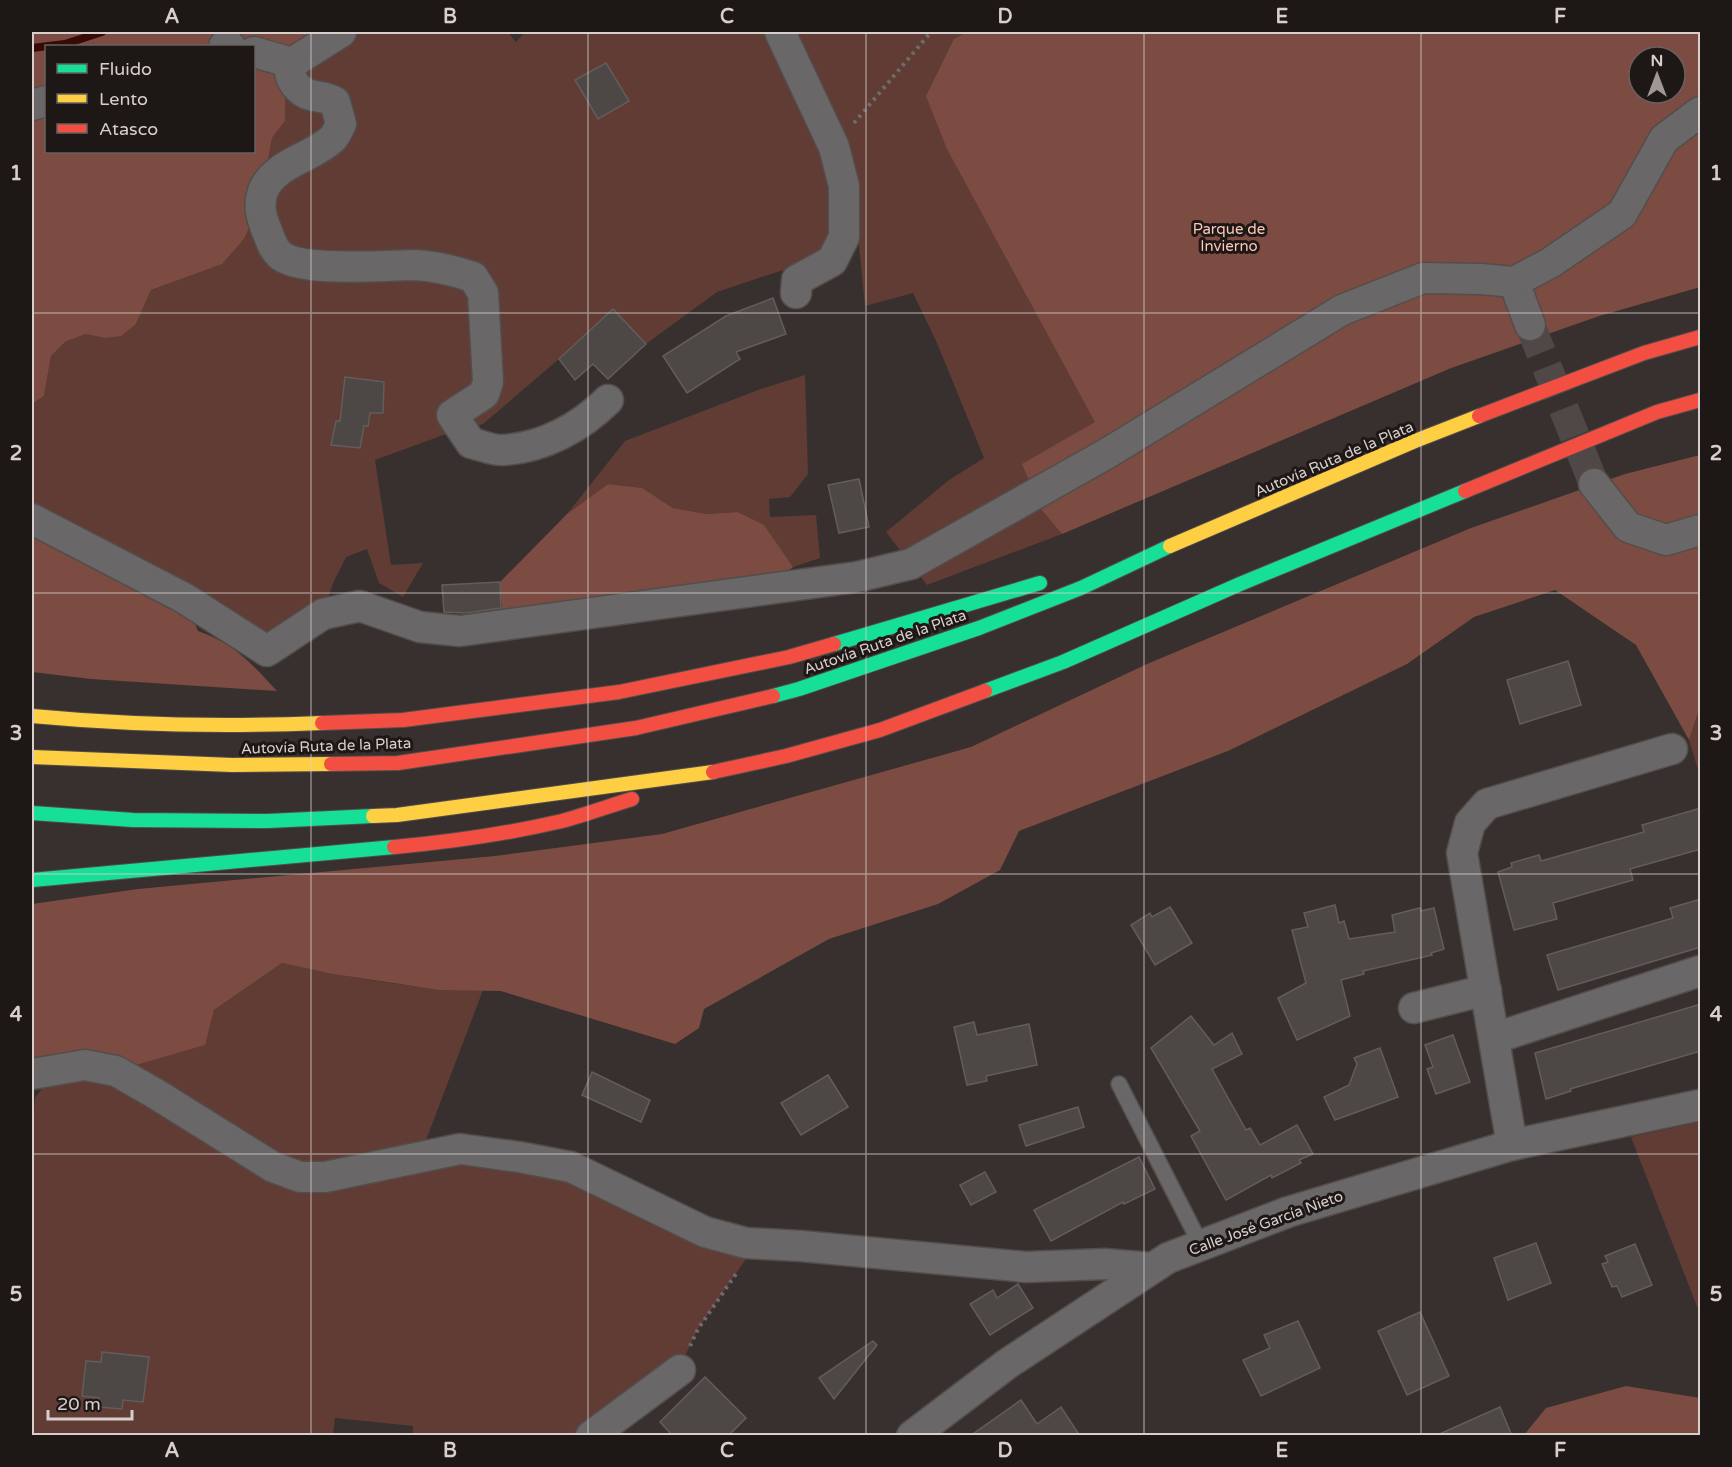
<svg xmlns="http://www.w3.org/2000/svg" width="1732" height="1467" font-family="'Varela Round',sans-serif">
  <style>
    .green { fill: #613c34; fill-rule: evenodd }
    .forest { fill: #7c4c42; fill-rule: evenodd }
    .lines { fill: none; stroke-linecap: round; stroke-linejoin: round }
    .stream { stroke: #360a05; stroke-width: 8 }
    .building { fill: #4d4746; stroke: #625d5b; stroke-width: 1.5 }
    .street-tunnel { stroke: #4f4846; stroke-width: 30; stroke-dasharray: 30 15; stroke-linecap: butt }
    .lane-casing { stroke: #534d4b; stroke-width: 18 }
    .street-casing { stroke: #534d4b; stroke-width: 33 }
    .fast-casing { stroke: #534d4b; stroke-width: 16 }
    .slow-casing { stroke: #534d4b; stroke-width: 16 }
    .jam-casing { stroke: #534d4b; stroke-width: 16 }
    .path { stroke: #6f6c6d; stroke-width: 4; stroke-dasharray: 3 4.5; stroke-linecap: butt }
    .lane { stroke: #696768; stroke-width: 15 }
    .street { stroke: #696768; stroke-width: 30 }
    .fast { stroke: #16e098; stroke-width: 14 }
    .slow { stroke: #ffcf43; stroke-width: 14 }
    .jam { stroke: #f24e42; stroke-width: 14 }
    .grid { fill: none; stroke: #d8cfcd; stroke-width: 1.5; stroke-opacity: 0.55 }
    .labels { text-anchor: middle; stroke-width: 6; stroke-linejoin: round; paint-order: stroke }
    .park-label { font-size: 15px; fill: #fcc6bb; stroke: #1d1716 }
    .street-label { font-size: 15px; fill: #d8cfcd; stroke: #1d1716 }
    .neatline { fill: none; stroke: #d8cfcd; stroke-width: 2 }
    .grid-label { font-size: 20px; text-anchor: middle; font-weight: bold; fill: #d8cfcd }
  </style>
  <rect width="100%" height="100%" fill="#37302e"/>
  <g class="green">
    <polygon points="341,32 508,32 516,42 525,32 780,32 834,147 832,261 780,271 717,292 646,344 613,309 559,359 483,424 446,434 375,460 391,565 423,563 403,597 379,583 367,549 346,557 333,583 323,614 267,651 32,519 32,404 44,396 51,356 65,342 86,334 104,338 136,324 151,290 221,264 244,239 260,205 272,138 285,121 285,96 290,78"/>
    <path d="M792 32H1700V287L1599 316 1451 368 1062 534 927 585 886 532 949 480 984 458 937 343 913 293 865 306 851 164ZM1639 57H1675V93H1639Z"/>
    <polygon points="805,375 808,474 790,497 769,499 770,517 816,515 820,558 793,567 763,525 738,512 707,514 673,508 641,488 608,484 567,514 625,441 758,390"/>
    <polygon points="1700,707 1700,776 1689,740"/>
    <path d="M282 963C348 977 415 990 483 990L420 1156 325 1177 116 1071 204 1045 214 1010Z"/>
    <polygon points="98,1075 303,1185 449,1163 535,1166 752,1250 698,1329 684,1358 665,1369 575,1435 413,1435 413,1426 335,1418 333,1435 32,1436 32,1142 35,1098 46,1083"/>
    <polygon points="1700,1122 1700,1314 1631,1137"/>
  </g>
  <g class="forest">
    <path d="M32 32H341L291 78 285 96V121L272 138 260 205 244 239 222 264 151 290 136 324 121 336 104 338 86 334 65 342 51 356 44 396 32 404ZM46 46H254V152H46Z"/>
    <path d="M967 32H1700V287L1599 316 1451 368 1062 534 1042 510 1022 464 1095 422 947 149 926 96 954 39ZM1639 57H1675V93H1639Z"/>
    <polygon points="1700,455 1700,707 1689,740 1636,645 1555,590 1474,617 1407,664 1228,751 1019,831 1000,870 938,904 829,939 704,1009 699,1028 675,1044 501,991 440,990 333,974 282,963 214,1010 205,1045 116,1071 32,1074 32,904 138,889 495,856 662,834 971,747 1147,664 1471,528 1625,474"/>
    <polygon points="608,484 642,488 673,508 707,514 738,512 764,525 793,567 777,580 502,611 500,582 567,514"/>
    <path d="M32 519 184 598 198 631C235 644 251 663 277 691L91 679 32 672Z"/>
    <polygon points="1626,1386 1700,1398 1700,1435 1524,1435 1546,1408"/>
  </g>
  <g class="lines">
    <polyline class="stream" points="32,48 65,44 102,32"/>
  </g>
  <g class="building">
    <polygon points="606,63 629,101 598,119 575,80"/>
    <polygon points="773,298 786,334 736,352 740,359 687,393 663,356 726,316"/>
    <polygon points="613,309 646,344 608,379 593,364 575,380 559,359"/>
    <polygon points="345,377 384,382 383,413 370,413 368,426 364,426 360,448 331,445 336,421 340,421"/>
    <polygon points="859,479 869,527 839,533 828,485"/>
    <polygon points="500,582 501,608 466,613 444,612 442,585"/>
    <polygon points="1568,661 1581,705 1520,724 1507,680"/>
    <polygon points="1701,808 1701,849 1630,869 1633,880 1553,903 1557,919 1514,930 1498,872 1512,867 1511,863 1539,855 1541,861 1644,832 1642,825"/>
    <polygon points="1701,899 1701,947 1558,990 1547,955 1673,918 1670,908"/>
    <polygon points="1335,905 1339,923 1344,921 1349,939 1395,932 1392,915 1420,908 1421,911 1434,908 1444,949 1431,953 1432,955 1363,971 1364,974 1341,980 1350,1016 1297,1040 1278,998 1306,983 1292,930 1308,927 1304,913"/>
    <polygon points="1170,907 1192,943 1155,965 1131,925 1150,913 1152,917"/>
    <polygon points="1701,1004 1701,1051 1570,1089 1571,1091 1546,1099 1535,1053"/>
    <polygon points="1191,1016 1214,1045 1232,1033 1242,1054 1212,1069 1246,1130 1250,1128 1260,1145 1297,1125 1313,1154 1299,1160 1301,1163 1272,1178 1271,1175 1226,1200 1191,1136 1200,1131 1151,1048"/>
    <polygon points="974,1022 977,1035 1029,1024 1037,1065 986,1076 987,1081 967,1085 954,1027"/>
    <polygon points="1453,1035 1470,1082 1436,1094 1427,1069 1433,1067 1425,1045"/>
    <polygon points="1380,1048 1398,1097 1335,1120 1324,1097 1349,1085 1357,1064 1354,1058"/>
    <polygon points="592,1072 650,1100 641,1122 582,1095"/>
    <polygon points="828,1075 848,1107 801,1135 781,1103"/>
    <polygon points="1078,1107 1084,1127 1026,1146 1019,1125"/>
    <polygon points="1139,1157 1155,1189 1124,1204 1123,1202 1051,1241 1034,1210"/>
    <polygon points="985,1172 996,1192 971,1205 960,1185"/>
    <polygon points="1536,1243 1551,1283 1508,1300 1494,1258"/>
    <polygon points="1635,1244 1652,1285 1622,1297 1617,1286 1612,1287 1602,1264 1608,1262 1605,1256"/>
    <polygon points="1018,1284 1033,1308 990,1335 970,1304 993,1290 997,1298"/>
    <polygon points="1420,1312 1449,1376 1407,1395 1378,1331"/>
    <polygon points="1298,1321 1320,1368 1261,1396 1243,1360 1270,1348 1264,1335"/>
    <polygon points="873,1341 877,1345 834,1399 819,1378"/>
    <polygon points="102,1352 149,1357 143,1402 123,1400 122,1409 98,1407 99,1398 82,1396 86,1361 101,1362"/>
    <polygon points="705,1377 746,1418 728,1436 673,1436 660,1422"/>
    <polygon points="1021,1400 1037,1424 1061,1407 1080,1436 970,1436"/>
    <polygon points="1500,1407 1512,1436 1435,1436"/>
  </g>
  <g class="lines">
    <polyline class="street-tunnel" points="1530,325 1594,484"/>
    <g class="lane-casing">
      <polyline id="lane" points="1119,1084 1201,1245"/>
    </g>
    <g class="street-casing">
      <g id="street">
        <path d="M341 32 292 63C286 75 295 88 307 94 317 98 326 96 335 102L341 124C338 129 336 136 332 139 312 158 274 163 263 191 258 205 261 217 267 231 270 239 273 249 280 255 301 273 386 265 415 265 435 266 455 271 473 277L483 293 488 382 484 394 452 415 471 443C481 445 493 451 503 450 543 448 581 427 608 400"/>
        <polyline points="780,32 834,147 844,186 844,237 832,261 797,280 796,293"/>
        <polyline points="224,46 230,46"/>
        <polyline points="254,52 292,63"/>
        <polyline points="32,105 46,101"/>
        <polyline points="1514,282 1530,325"/>
        <polyline points="1594,484 1628,527 1666,540 1700,530"/>
        <polyline points="32,519 184,598 267,651 323,614 360,606 420,627 460,631 857,577 911,564 1106,454 1342,310 1423,278 1481,279 1514,282 1550,263 1622,214 1664,139 1700,112"/>
        <polyline points="1414,1008 1486,990"/>
        <polyline points="1495,1038 1700,971"/>
        <polyline points="32,1074 85,1065 116,1071 156,1094 273,1167 300,1177 325,1177 460,1149 519,1157 571,1167 705,1232 746,1243 801,1246 1026,1267 1105,1264 1152,1268"/>
        <polyline points="1512,1145 1462,853 1470,823 1487,804 1672,749"/>
        <polyline points="591,1436 680,1370"/>
        <polyline points="912,1436 1007,1364 1168,1258 1288,1212 1512,1145 1700,1105"/>
      </g>
    </g>
    <g class="fast-casing">
      <g id="fast">
        <polyline points="834,644 1040,583"/>
        <polyline points="985,691 1063,662 1240,584 1465,491"/>
        <polyline points="773,696 799,689 979,628 1081,588 1170,546"/>
        <polyline points="32,813 133,820 268,821 373,816"/>
        <polyline points="32,880 394,847"/>
      </g>
    </g>
    <g class="slow-casing">
      <g id="slow">
        <polyline points="1170,546 1415,441 1479,416"/>
        <path d="M32 716C128 725 226 727 322 723"/>
        <polyline points="32,757 232,765 331,764"/>
        <polyline points="373,816 397,815 713,772"/>
      </g>
    </g>
    <g class="jam-casing">
      <g id="jam">
        <polyline points="1479,416 1644,353 1700,337"/>
        <polyline points="1465,491 1657,412 1700,400"/>
        <polyline points="322,723 403,720 619,692 789,657 834,644"/>
        <polyline points="331,764 398,763 636,728 773,696"/>
        <polyline points="713,772 786,756 880,730 985,691"/>
        <path d="M394 847C450 842 506 834 562 821 585 815 609 806 632 799"/>
      </g>
    </g>
    <g class="path">
      <polyline points="854,123 931,32"/>
      <polyline points="690,1346 698,1329 738,1271"/>
    </g>
    <use href="#lane" class="lane"/>
    <use href="#street" class="street"/>
    <use href="#fast" class="fast"/>
    <use href="#slow" class="slow"/>
    <use href="#jam" class="jam"/>
  </g>
  <path class="grid" d="M311 32V1436M588 32V1436M866 32V1436M1144 32V1436M1421 32V1436M32 313H1700M32 593H1700M32 874H1700M32 1154H1700"/>
  <g class="labels">
    <g class="park-label">
      <text x="1229" y="234">Parque de<tspan x="1229" dy="17">Invierno</tspan></text>
    </g>
    <g class="street-label">
      <text transform="translate(1334 459) rotate(-23)" y="5">Autovía Ruta de la Plata</text>
      <text transform="translate(885 642) rotate(-19)" y="5">Autovía Ruta de la Plata</text>
      <text transform="translate(326 746) rotate(-2)" y="5">Autovía Ruta de la Plata</text>
      <text transform="translate(1266 1223) rotate(-20)" y="5">Calle José García Nieto</text>
    </g>
  </g>
  <rect width="1732" height="1467" fill="none" stroke="#1d1716" stroke-width="66"/>
  <rect x="45" y="45" width="210" height="108" fill="#1d1716" stroke="#68615f" stroke-width="1.5"/>
  <rect x="57" y="64" width="30" height="9" fill="#16e098" stroke="#68615f" stroke-width="1.5"/>
  <text x="99" y="75" font-size="18" fill="#d8cfcd">Fluido</text>
  <rect x="57" y="94" width="30" height="9" fill="#ffcf43" stroke="#68615f" stroke-width="1.5"/>
  <text x="99" y="105" font-size="18" fill="#d8cfcd">Lento</text>
  <rect x="57" y="124" width="30" height="9" fill="#f24e42" stroke="#68615f" stroke-width="1.5"/>
  <text x="99" y="135" font-size="18" fill="#d8cfcd">Atasco</text>
  <g transform="translate(1657 75)"><circle r="28" fill="#1d1716" stroke="#68615f" stroke-width="1.5"/>
  <path d="M0-4.5L10 22L0 15L-10 22Z" fill="#a09795"/>
  <text y="-9" font-size="16" font-weight="bold" text-anchor="middle" fill="#d8cfcd">N</text>
  </g>
  <path d="M48 1410v9h84v-9" fill="none" stroke="#d8cfcd" stroke-width="3"/>
  <text x="57" y="1410" font-size="18" fill="#d8cfcd" stroke="#1d1716" stroke-width="4.5" paint-order="stroke">20 m</text>
  <rect x="33" y="33" width="1666" height="1401" class="neatline"/>
  <g class="grid-label">
    <text x="172" y="23">A</text>
    <text x="450" y="23">B</text>
    <text x="727" y="23">C</text>
    <text x="1005" y="23">D</text>
    <text x="1282" y="23">E</text>
    <text x="1560" y="23">F</text>
    <text x="16" y="180">1</text>
    <text x="1716" y="180">1</text>
    <text x="16" y="460">2</text>
    <text x="1716" y="460">2</text>
    <text x="16" y="740">3</text>
    <text x="1716" y="740">3</text>
    <text x="16" y="1021">4</text>
    <text x="1716" y="1021">4</text>
    <text x="16" y="1301">5</text>
    <text x="1716" y="1301">5</text>
    <text x="172" y="1457">A</text>
    <text x="450" y="1457">B</text>
    <text x="727" y="1457">C</text>
    <text x="1005" y="1457">D</text>
    <text x="1282" y="1457">E</text>
    <text x="1560" y="1457">F</text>
  </g>
</svg>
